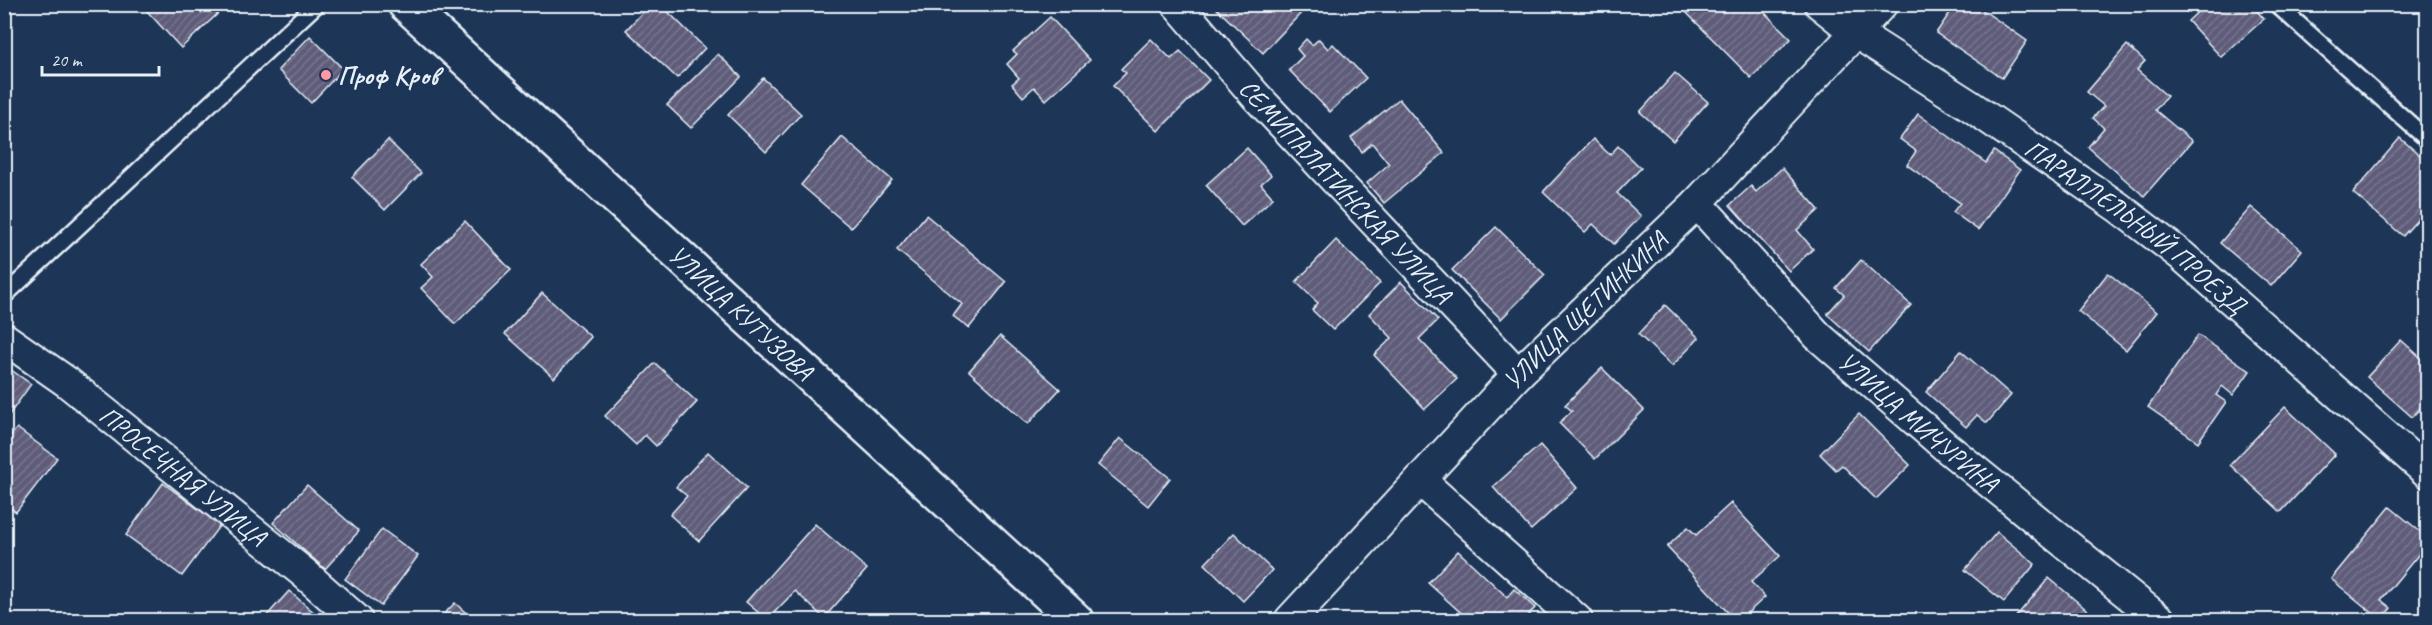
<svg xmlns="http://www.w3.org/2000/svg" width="2432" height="625" font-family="Caveat,sans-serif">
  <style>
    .building { fill: url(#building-hatch); stroke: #e8f1f8; stroke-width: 1.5 }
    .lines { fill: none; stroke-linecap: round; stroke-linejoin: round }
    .service-casing { stroke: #e8f1f8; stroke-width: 20 }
    .minor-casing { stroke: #e8f1f8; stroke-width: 34 }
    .secondary-casing { stroke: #e8f1f8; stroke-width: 38 }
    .service { stroke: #1d3557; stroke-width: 15 }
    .minor { stroke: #1d3557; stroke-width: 30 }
    .secondary { stroke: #1d3557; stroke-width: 33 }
    .poi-dot { fill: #ff9aa2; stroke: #1d3557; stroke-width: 2 }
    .labels { text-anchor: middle; stroke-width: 6; stroke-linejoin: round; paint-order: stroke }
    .poi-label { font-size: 26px; font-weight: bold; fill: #e8f1f8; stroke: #1d3557; text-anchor: start }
    .street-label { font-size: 26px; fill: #e8f1f8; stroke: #1d3557 }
  </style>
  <defs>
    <pattern id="building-hatch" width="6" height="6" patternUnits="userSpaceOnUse" patternTransform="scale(1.5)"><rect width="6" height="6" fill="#5f5c7a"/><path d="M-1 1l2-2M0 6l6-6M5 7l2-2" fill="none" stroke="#76748e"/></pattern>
  </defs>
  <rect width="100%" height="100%" fill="#1d3557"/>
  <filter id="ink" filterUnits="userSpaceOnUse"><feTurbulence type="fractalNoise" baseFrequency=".0167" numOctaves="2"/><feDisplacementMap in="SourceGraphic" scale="12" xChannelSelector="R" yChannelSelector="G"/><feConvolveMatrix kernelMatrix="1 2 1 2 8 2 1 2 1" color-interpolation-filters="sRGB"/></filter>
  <g filter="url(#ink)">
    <g class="building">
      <polygon points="153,4 225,4 226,6 181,48 147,11"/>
      <polygon points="650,4 660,4 705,48 677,78 626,30"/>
      <polygon points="1212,4 1294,4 1302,12 1263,53"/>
      <polygon points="1678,4 1756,4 1791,39 1751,78"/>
      <polygon points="1956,4 1974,4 2027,41 2002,78 1936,33"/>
      <polygon points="2206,4 2251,4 2264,19 2221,57 2188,21"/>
      <polygon points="1050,17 1090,60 1046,100 1034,87 1023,97 1012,84 1019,78 1007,64 1017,54 1013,51"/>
      <polygon points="310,36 343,69 311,103 278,70"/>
      <polygon points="1151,39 1171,59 1180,51 1209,80 1158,131 1113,86 1126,73 1121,69"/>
      <polygon points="1306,39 1312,45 1319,39 1328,49 1333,44 1366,78 1330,112 1289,70 1303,56 1297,49"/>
      <polygon points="2127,45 2145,61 2137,70 2167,96 2155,110 2192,141 2144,196 2088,147 2104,128 2093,118 2104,106 2087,92"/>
      <polygon points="718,54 741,77 691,128 667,105"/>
      <polygon points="1675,73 1708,102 1673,141 1640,112"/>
      <polygon points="763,78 801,114 766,152 728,115"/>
      <polygon points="1399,99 1444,153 1384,203 1367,183 1389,164 1372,143 1362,152 1351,138"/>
      <polygon points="1918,114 1986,163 1994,151 2020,170 1978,230 1953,212 1960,203 1907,165 1916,151 1900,139"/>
      <polygon points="842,137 892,180 851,228 801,185"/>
      <polygon points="2400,138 2428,162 2428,208 2403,236 2353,193"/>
      <polygon points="1593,139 1610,155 1618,146 1641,168 1617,193 1641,216 1614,244 1593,224 1585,232 1543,192"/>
      <polygon points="388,140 421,173 385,210 352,177"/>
      <polygon points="1247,148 1271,175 1261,184 1273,198 1242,226 1206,185"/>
      <polygon points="1782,168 1819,210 1797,230 1813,249 1789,271 1730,205 1751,186 1756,192"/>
      <polygon points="2251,207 2302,250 2271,286 2220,243"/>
      <polygon points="926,215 1006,282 969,328 953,316 962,304 897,250"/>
      <polygon points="465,221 511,270 455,324 421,288 433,277 421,264"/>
      <polygon points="1496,227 1545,275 1501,319 1452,270"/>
      <polygon points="1336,240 1380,283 1333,330 1312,310 1318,303 1296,282"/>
      <polygon points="1861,260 1911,305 1869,352 1827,314 1844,295 1836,288"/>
      <polygon points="2108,273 2157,312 2126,350 2078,311"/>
      <polygon points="1401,282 1438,320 1419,339 1457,379 1425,409 1374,355 1392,338 1369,314"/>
      <polygon points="542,293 591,337 554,378 505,334"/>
      <polygon points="1665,305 1699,338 1672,366 1638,334"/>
      <polygon points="2198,335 2250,371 2233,395 2222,386 2216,395 2226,402 2198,442 2148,407"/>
      <polygon points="1000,336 1060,389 1028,424 969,371"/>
      <polygon points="2401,340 2428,364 2428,400 2412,417 2367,377"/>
      <polygon points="1961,351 2011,395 1987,423 1977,415 1966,427 1926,392"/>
      <polygon points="655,363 697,402 656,446 645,435 636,445 605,416"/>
      <polygon points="4,365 31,384 6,419 4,418"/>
      <polygon points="1602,368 1644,410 1595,459 1559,423 1572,411 1565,405"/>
      <polygon points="2285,407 2335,454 2281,512 2230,465"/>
      <polygon points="1859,414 1910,465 1876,499 1842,465 1836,470 1820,454"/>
      <polygon points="17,428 57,458 16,512 4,503 4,444"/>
      <polygon points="1120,438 1170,478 1148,506 1098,465"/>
      <polygon points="1540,445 1577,488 1531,530 1493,487"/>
      <polygon points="708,452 747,488 699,541 670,515 687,496 676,487"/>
      <polygon points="163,483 220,525 182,576 126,535"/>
      <polygon points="307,485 359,531 325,569 273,523"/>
      <polygon points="1731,503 1780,556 1751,582 1765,597 1740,620 1735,620 1667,547 1688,527 1696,535"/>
      <polygon points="2390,507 2428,538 2428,543 2381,600 2391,608 2381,620 2331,579"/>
      <polygon points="815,524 867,569 824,618 795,591 767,620 746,602"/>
      <polygon points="382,529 418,556 381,606 345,579"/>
      <polygon points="1997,532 2035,564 2004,602 1965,570"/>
      <polygon points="1234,533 1272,570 1243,601 1205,564"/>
      <polygon points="1458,551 1507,597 1514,589 1535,608 1529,614 1536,620 1469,620 1428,583"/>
      <polygon points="2049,578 2087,610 2078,620 2013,620"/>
      <polygon points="289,591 323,620 263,620"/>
      <polygon points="455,603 474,620 438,620"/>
    </g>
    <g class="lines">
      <g class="service-casing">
        <g id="service">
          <polyline points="2276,4 2428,140"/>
          <polyline points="4,296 317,4"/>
        </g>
      </g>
      <g class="minor-casing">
        <g id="minor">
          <path id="s1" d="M1177 4 1255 95 1518 374"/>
          <path id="s2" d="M1820 4 1855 32 1969 105 2118 207 2181 255 2428 473"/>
          <path id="s3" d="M1697 203 1818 336 1946 447 2160 620"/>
          <path id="s4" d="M4 338 67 382 304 573 357 620"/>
          <polyline points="1420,480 1577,620"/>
          <path id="s5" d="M1290 620 1518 374 1697 203 1882 4"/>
        </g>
      </g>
      <g class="secondary-casing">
        <g id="secondary">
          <path id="s6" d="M405 4 1076 620"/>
        </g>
      </g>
      <use href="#service" class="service"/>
      <use href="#minor" class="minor"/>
      <use href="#secondary" class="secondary"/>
    </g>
  </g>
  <circle class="poi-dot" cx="326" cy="75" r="6"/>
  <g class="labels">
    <g class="poi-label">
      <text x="338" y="84">Проф Кров</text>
    </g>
    <g class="street-label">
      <text dy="9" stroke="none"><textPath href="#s1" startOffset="252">СЕМИПАЛАТИНСКАЯ УЛИЦА</textPath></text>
      <text dy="9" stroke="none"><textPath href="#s2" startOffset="386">ПАРАЛЛЕЛЬНЫЙ ПРОЕЗД</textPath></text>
      <text dy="9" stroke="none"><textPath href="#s5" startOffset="428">УЛИЦА ЩЕТИНКИНА</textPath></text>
      <text dy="9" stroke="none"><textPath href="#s6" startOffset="456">УЛИЦА КУТУЗОВА</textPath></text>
      <text dy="9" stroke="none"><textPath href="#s3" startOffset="312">УЛИЦА МИЧУРИНА</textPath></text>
      <text dy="9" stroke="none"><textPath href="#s4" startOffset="226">ПРОСЕЧНАЯ УЛИЦА</textPath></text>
    </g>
  </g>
  <rect width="2432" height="625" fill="none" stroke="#1d3557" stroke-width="24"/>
  <rect x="12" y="12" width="2408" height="601" fill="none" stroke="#e8f1f8" stroke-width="2" filter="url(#ink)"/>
  <path d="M42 66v9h117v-9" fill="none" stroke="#e8f1f8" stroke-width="3"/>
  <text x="51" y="66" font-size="18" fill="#e8f1f8" stroke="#1d3557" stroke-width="4.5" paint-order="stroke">20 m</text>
</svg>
